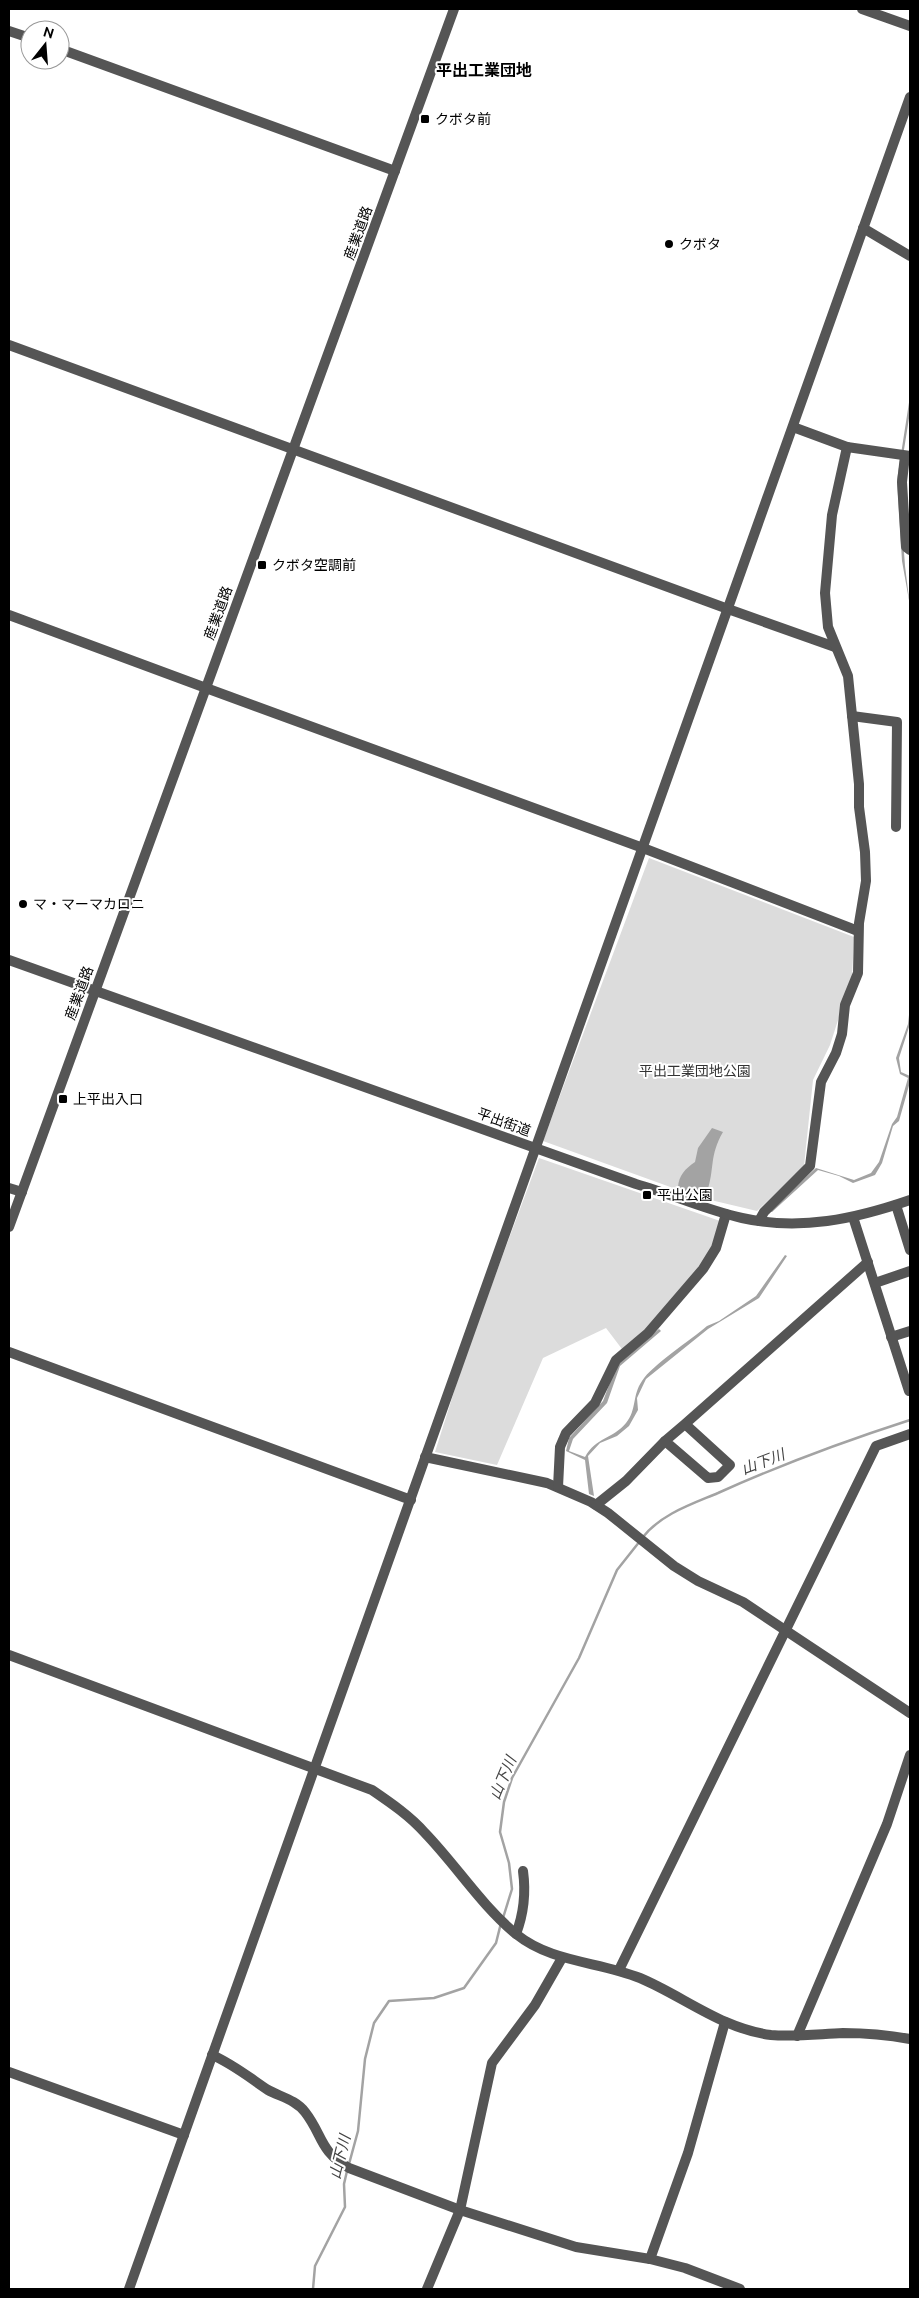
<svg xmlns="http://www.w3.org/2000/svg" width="919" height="2298" font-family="Ubuntu,'Noto Sans JP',sans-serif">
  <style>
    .green { fill: #dcdcdc }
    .water { fill: #a3a3a3 }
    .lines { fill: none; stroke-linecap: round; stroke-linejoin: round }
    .stream { stroke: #a3a3a3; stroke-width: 2.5 }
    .minor { stroke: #555; stroke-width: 10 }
    .tertiary { stroke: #555; stroke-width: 10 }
    .poi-dot { fill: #000; stroke: #fff; stroke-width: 2 }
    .labels { text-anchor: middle; stroke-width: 4; stroke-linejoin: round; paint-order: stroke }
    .poi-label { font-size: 14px; fill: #000; stroke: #fff; text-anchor: start }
    .street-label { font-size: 14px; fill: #000; stroke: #fff }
    .park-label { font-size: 14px; fill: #333; stroke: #fff }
    .water-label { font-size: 15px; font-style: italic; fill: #444; stroke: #fff }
    .quarter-label { font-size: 16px; font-weight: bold; fill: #000; stroke: #fff }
  </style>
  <rect width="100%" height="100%" fill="#fff"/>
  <g class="green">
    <polygon points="649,858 854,937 852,977 830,1045 813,1080 804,1166 757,1211 698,1197 543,1141"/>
    <polygon points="539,1158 723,1222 716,1248 625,1353 606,1328 543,1358 497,1465 435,1452 466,1354"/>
  </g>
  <g class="water">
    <polygon points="910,396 910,412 899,481 905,566 910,606 902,561 897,480"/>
    <polygon points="910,1006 910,1024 899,1058 901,1072 910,1076 910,1082 899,1121 893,1126 882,1163 875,1175 853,1183 839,1176 818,1170 772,1212 769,1211 816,1168 854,1180 871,1173 879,1162 892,1124 897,1117 908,1078 900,1074 896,1058 908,1024"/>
    <path d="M712 1128 723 1132C709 1156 715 1168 707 1192L694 1195 678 1187C679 1175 685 1169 695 1162L698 1148Z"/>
    <path d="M785 1255 787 1256 759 1298 708 1329 646 1379 637 1398 638 1410 629 1426 617 1436 600 1443 588 1456 594 1496 589 1494 585 1460 566 1451 569 1438 603 1401 617 1364 659 1329 661 1331 620 1366 607 1403 573 1439 569 1451 585 1457C596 1437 613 1439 626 1423 637 1410 632 1395 642 1381 652 1365 691 1340 707 1326L719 1321 756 1296Z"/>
  </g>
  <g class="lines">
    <g class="stream">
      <path d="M643 1537C661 1514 692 1504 718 1493 780 1465 845 1441 910 1420"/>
      <polyline points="503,1918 512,1889 509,1863 500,1832 504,1802 512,1778 579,1658 617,1570 640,1541"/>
      <polyline points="349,2164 358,2131 365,2059 374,2023 389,2001 434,1998 464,1988 496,1943 501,1923"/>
      <polyline points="313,2289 315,2266 345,2207 344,2184 347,2171"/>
    </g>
    <g class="minor">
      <polyline points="9,31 30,38"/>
      <polyline points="60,49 395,171"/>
      <polyline points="863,228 910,256"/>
      <polyline points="9,345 728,609 835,647"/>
      <polyline points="905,456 902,482 906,547 910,550"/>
      <polyline points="206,688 643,848 858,931"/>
      <polyline points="852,716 897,722 896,827"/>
      <polyline points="896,1205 910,1250"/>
      <polyline points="853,1217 909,1391"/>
      <polyline points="759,1221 764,1212 810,1166 821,1082 836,1053 842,1034 845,1005 858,973 859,923 866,881 865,852 859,807 859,784 848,676 828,627 825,593 832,515 847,447"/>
      <polyline points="875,1283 910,1271"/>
      <polyline points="891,1337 910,1331"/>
      <polyline points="685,1424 730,1465 718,1477 708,1478 665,1441 685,1424 868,1262"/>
      <polyline points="425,1457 547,1483 591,1502 608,1513 674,1566 698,1581 743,1602 910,1713"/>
      <polyline points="558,1487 560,1447 566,1433 595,1403 616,1360 648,1333 703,1269 716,1248 726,1214"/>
      <polyline points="596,1505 626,1481 665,1441"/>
      <path d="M516 1934C524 1913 526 1893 523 1871"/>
      <polyline points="619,1970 876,1446 910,1434"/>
      <polyline points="797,2036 887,1824 910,1755"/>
      <path d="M212 2055C233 2064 250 2078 268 2090 281 2097 296 2100 305 2112 323 2135 319 2151 349 2168L460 2210 576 2247 650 2259 685 2268 740 2289"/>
      <polyline points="650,2259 688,2153 725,2022"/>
      <polyline points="427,2289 460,2210 492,2063 535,2005 562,1958"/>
    </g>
    <g class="tertiary">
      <polyline points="862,9 910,26"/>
      <polyline points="793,427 847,447 910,456"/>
      <polyline points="9,615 206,688"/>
      <path d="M9 960 636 1184C671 1194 706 1210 742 1218 800 1231 855 1219 910 1200"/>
      <polyline points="9,1188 22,1192"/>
      <polyline points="9,1227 454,9"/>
      <polyline points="9,1352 411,1500"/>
      <path d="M9 1655 372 1790C391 1803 410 1816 425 1833 456 1865 481 1905 516 1934 552 1963 598 1961 640 1978 683 1996 722 2029 771 2035 794 2037 819 2034 843 2033 865 2033 888 2035 910 2039"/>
      <polyline points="9,2072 184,2135"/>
      <polyline points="129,2289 910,97"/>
    </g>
  </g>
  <g class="poi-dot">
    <rect x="420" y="114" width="10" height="10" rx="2.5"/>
    <circle cx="669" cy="244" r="5"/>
    <rect x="257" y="560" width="10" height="10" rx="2.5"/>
    <circle cx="23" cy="904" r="5"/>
    <rect x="58" y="1094" width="10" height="10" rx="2.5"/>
    <rect x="642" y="1190" width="10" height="10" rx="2.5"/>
  </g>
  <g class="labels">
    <g class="poi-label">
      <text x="435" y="124">クボタ前</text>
      <text x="679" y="249">クボタ</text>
      <text x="272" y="570">クボタ空調前</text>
      <text x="33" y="909">マ・マーマカロニ</text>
      <text x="73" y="1104">上平出入口</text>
      <text x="657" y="1200">平出公園</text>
    </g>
    <g class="street-label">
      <text transform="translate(358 233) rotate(-70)" y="5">産業道路</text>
      <text transform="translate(218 613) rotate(-70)" y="5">産業道路</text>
      <text transform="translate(79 993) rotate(-70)" y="5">産業道路</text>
      <text transform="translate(504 1122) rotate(20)" y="5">平出街道</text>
    </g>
    <g class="park-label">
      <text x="695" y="1076">平出工業団地公園</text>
    </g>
    <g class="water-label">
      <text transform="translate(763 1462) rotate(-21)" y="5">山下川</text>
      <text transform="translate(503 1778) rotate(-67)" y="5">山下川</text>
      <text transform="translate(340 2157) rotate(-76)" y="5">山下川</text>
    </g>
    <g class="quarter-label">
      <text x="484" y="76">平出工業団地</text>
    </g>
  </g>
  <rect width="919" height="2298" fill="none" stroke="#000000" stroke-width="20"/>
  <g transform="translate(45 45) rotate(17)"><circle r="24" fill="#ffffff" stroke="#999999"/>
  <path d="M0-4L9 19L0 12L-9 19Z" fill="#000000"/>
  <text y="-8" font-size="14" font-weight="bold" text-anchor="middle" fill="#000000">N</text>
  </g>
</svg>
